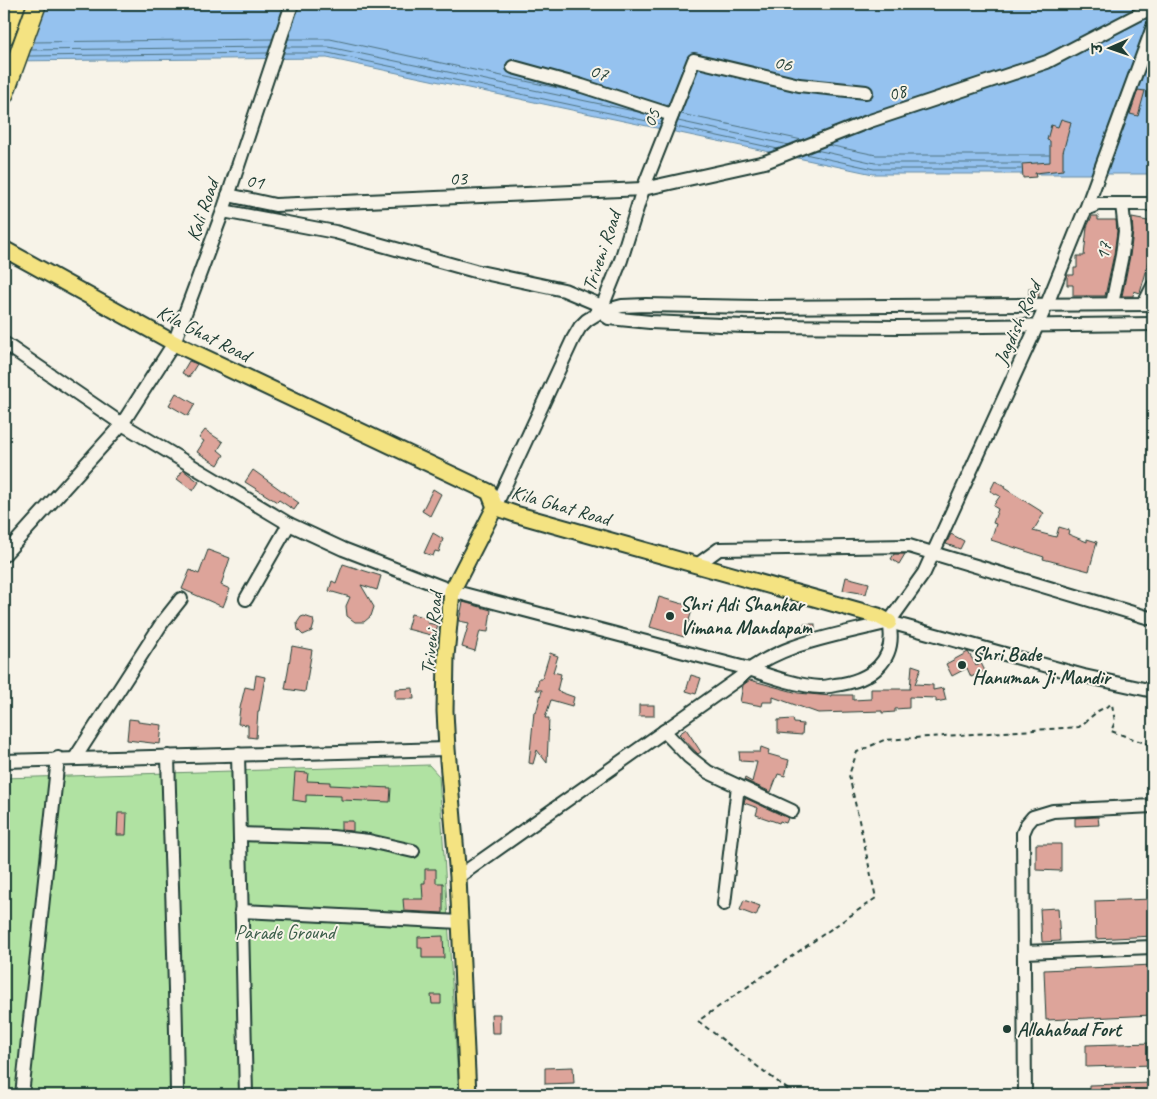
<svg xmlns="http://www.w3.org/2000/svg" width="1157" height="1099" font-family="Caveat,'Playpen Sans Deva',sans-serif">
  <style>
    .green { fill: #b0e2a2; stroke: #68906b }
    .water { fill: #95c2ef; stroke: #668da4 }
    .pier { fill: #f7f3e8 }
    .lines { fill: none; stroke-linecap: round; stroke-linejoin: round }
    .shore { stroke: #4e727f; stroke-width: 1 }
    .building { fill: #dda49a; stroke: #1f3d34 }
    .minor-casing { stroke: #1f3d34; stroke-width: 16 }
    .major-casing { stroke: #1f3d34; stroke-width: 19 }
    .highway-casing { stroke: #1f3d34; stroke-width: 21 }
    .path { stroke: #1f3d34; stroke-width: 2; stroke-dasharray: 5 4; stroke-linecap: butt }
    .minor { stroke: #f7f3e8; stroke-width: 12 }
    .major { stroke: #f4e382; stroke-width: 15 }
    .highway { stroke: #f4e382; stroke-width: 18 }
    .poi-dot { fill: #1f3d34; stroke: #f7f3e8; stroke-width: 2 }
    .labels { text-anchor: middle; stroke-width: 4; stroke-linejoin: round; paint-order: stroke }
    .street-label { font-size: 20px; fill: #1f3d34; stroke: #f7f3e8 }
    .poi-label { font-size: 20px; font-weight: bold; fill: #1f3d34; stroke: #f7f3e8; text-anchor: start }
    .park-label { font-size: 20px; fill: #3c5e4a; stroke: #f7f3e8 }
  </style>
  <rect width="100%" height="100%" fill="#f7f3e8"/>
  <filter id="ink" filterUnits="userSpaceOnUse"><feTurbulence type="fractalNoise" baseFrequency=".02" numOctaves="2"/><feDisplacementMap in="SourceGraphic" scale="10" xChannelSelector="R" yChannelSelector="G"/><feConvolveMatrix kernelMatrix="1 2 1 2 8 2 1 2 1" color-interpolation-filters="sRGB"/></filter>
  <g filter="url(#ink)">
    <polygon class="green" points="429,765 439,776 459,1095 4,1095 4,778"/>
    <polygon class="water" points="4,4 1153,4 1153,174 873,174 327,58 4,61"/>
    <polygon class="pier" points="9,4 48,4 27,63 4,64 4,17"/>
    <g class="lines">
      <g class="shore">
        <polyline points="288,39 330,39 567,90"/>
        <polyline points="34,42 272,39"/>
        <polyline points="286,47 329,47 643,113"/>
        <polyline points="31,50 270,47"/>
        <polyline points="284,53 328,53 661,124"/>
        <polyline points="29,56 268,53"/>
        <polyline points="681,114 802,140"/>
        <polyline points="678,121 789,145"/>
        <polyline points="676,127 778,149"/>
        <polyline points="828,145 876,155 1049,155"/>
        <polyline points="816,150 875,163 1021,163"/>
        <polyline points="805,154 874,169 1021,169"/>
      </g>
    </g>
    <g class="building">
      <polygon points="1138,90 1145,91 1138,116 1130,114"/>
      <polygon points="1061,119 1071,122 1063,152 1063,170 1035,173 1036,177 1023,178 1022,164 1050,162 1050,141 1047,140 1051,125 1058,127"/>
      <polygon points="1092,216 1098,216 1098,220 1116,220 1117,231 1114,254 1105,296 1073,296 1073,285 1067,285 1067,275 1074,275 1074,268 1077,268 1077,256 1084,256 1087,227"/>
      <polygon points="1132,218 1153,222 1153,248 1140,293 1134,291 1133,296 1122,296 1130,256 1133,232"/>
      <rect x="1029" y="288" width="10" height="9"/>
      <polygon points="189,361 197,364 189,377 182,373"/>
      <polygon points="176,393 195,404 188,416 169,405"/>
      <polygon points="205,430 223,442 218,450 224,455 218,465 197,452 204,441 199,438"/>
      <polygon points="183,470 199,482 193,491 177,479"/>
      <polygon points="253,470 299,503 294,510 279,500 277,502 245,482"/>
      <polygon points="995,481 1005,486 1004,488 1044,513 1033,531 1056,537 1059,527 1069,530 1068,534 1087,542 1087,539 1097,542 1089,571 1043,559 1044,557 991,540 996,524 993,523 998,509 993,506 1000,496 990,491"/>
      <polygon points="433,489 441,494 430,516 422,511"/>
      <polygon points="433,533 443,539 439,552 435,551 433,556 424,553"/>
      <polygon points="951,534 964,541 960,549 946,544"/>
      <polygon points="208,550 230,558 221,585 230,589 223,607 182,589 190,570 199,574"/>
      <polygon points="894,554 905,554 899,564 891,559"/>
      <polygon points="343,564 381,576 377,590 361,585 374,607 371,616 364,622 355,622 347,616 346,606 350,597 329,591 332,581 336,583"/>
      <polygon points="846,577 869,583 866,594 843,590"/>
      <polygon points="659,597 693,607 684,637 650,627"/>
      <polygon points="463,602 491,610 488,632 480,631 475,651 462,647 469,623 459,621"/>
      <polygon points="411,614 428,618 427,623 438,625 435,636 407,629"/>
      <polygon points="304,616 313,619 314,624 312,631 303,635 298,630 297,623 301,617"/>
      <rect x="804" y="624" width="11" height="8"/>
      <polygon points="292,646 312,650 305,692 285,689"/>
      <polygon points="968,652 976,665 981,663 985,671 971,677 967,668 952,676 946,664"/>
      <polygon points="550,653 558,656 553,672 561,674 557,691 574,697 572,706 551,700 545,718 549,718 547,763 537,750 533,764 529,763 534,712 536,713 542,690 536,690 539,679 542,679"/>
      <polygon points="912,665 921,668 915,684 933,685 933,690 943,688 946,700 936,702 936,698 909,697 909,708 895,709 895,712 882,713 882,711 818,713 773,697 773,702 763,702 762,706 740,702 743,685 750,680 798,693 831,696 831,695 853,695 853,700 871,699 871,689 910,689"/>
      <polygon points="256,675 265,677 259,711 258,711 256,738 248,737 248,725 238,724 240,708 245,687 254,689"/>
      <polygon points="691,675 701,678 696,694 686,691"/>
      <polygon points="413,688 414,699 395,699 395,689"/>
      <rect x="639" y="705" width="15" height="11"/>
      <polygon points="129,719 138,720 138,722 162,725 160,744 127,740"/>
      <polygon points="793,719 794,723 803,724 802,735 778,733 778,720"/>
      <polygon points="686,729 701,752 698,754 679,734"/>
      <polygon points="761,747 769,750 768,754 789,760 785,776 778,774 771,792 744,780 745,778 752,782 757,762 740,761 739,752 760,752"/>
      <polygon points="295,772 308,773 307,781 330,782 330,785 391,788 390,802 341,800 341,796 306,795 306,802 293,800"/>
      <polygon points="745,798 788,818 786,823 780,821 779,823 756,815 758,808 744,803"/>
      <polygon points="118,813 127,813 126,835 117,835"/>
      <polygon points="1098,817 1099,825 1075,826 1075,818"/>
      <polygon points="341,821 353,821 353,831 341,830"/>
      <polygon points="1036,844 1061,844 1061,871 1036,870"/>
      <polygon points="425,869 436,869 436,883 443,883 443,913 404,911 403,899 423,899 422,883 425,883"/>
      <polygon points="1153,899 1153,936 1096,939 1095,901"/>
      <polygon points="744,900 760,906 756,916 740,910"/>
      <polygon points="1058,908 1060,941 1042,942 1040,909"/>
      <polygon points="443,936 444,958 422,958 422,948 418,948 418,937"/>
      <polygon points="1153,965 1153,1015 1046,1020 1044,970"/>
      <polygon points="431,995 441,995 441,1004 432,1004"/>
      <polygon points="491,1014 500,1014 500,1033 492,1033"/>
      <polygon points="1153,1043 1153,1065 1086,1067 1086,1045"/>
      <polygon points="573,1067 574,1083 545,1084 545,1068"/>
      <polygon points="1153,1083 1153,1095 1089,1095 1089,1085"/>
    </g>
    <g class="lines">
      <g class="minor-casing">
        <g id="minor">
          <polyline points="513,67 582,86 672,115"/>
          <polyline points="228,195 275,205 643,189 765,162 870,121 1047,62 1153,7"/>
          <polyline points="1086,209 1098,204 1153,204"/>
          <polyline points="223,211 335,232 475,271 564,290 595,303 600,312 609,318 650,322 744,326 899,327 1153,324"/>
          <polyline points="1112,304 1122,255 1125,231 1122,204"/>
          <polyline points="1144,304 1153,286"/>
          <polyline points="600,312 622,306 646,305 758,307 1153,304"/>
          <path d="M4 343 122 424 289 524 343 549 452 591 749 669C770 676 798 686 820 687 825 687 830 686 835 685 870 681 898 661 889 622"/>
          <polyline points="495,507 573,339 580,327 587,320 600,312 621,260 643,189 694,60 799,85 866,92"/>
          <polyline points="4,555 122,424 174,343 223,211 292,4"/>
          <polyline points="697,565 719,549 909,546 1153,619"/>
          <polyline points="246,599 289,524"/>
          <polyline points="889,622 924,573 1047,304 1083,215 1086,209 1153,27"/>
          <polyline points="889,622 1084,676 1153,691"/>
          <polyline points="664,731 689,757 708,772 792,811"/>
          <polyline points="238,754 246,1095"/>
          <path d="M168 756C171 869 176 982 177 1095"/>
          <polyline points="75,758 162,623 181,599"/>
          <polyline points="4,761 447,749"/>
          <polyline points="240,834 332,837 369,841 413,851"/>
          <path d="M458 877 738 679C779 642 837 636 889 622"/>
          <polyline points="724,904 738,786"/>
          <polyline points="241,911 460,922"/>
          <polyline points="1024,952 1153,947"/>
          <polyline points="22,1095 58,758"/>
          <polyline points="1025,1095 1023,833 1027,824 1033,817 1053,811 1153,806"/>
        </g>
      </g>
      <g class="major-casing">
        <g id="major">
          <polyline points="4,249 174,343 489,492 495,507 515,514 878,616 889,622"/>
          <polyline points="468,1095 458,877 447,749 445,711 446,656 452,591 495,507"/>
        </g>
      </g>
      <g class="highway-casing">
        <g id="highway">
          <polyline points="4,37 16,4"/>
          <polyline points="4,95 37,4"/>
        </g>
      </g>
      <polyline class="path" points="795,1095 698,1021 876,898 849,775 857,752 884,740 1079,727 1098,711 1112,704 1115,722 1111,731 1153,746"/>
      <use href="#minor" class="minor"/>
      <use href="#major" class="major"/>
      <use href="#highway" class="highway"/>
    </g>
  </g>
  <g class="poi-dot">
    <circle cx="670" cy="616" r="5"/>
    <circle cx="962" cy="665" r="5"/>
    <circle cx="1007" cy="1029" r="5"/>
  </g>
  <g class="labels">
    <g class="street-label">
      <text transform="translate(783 63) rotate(13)" y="7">06</text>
      <text transform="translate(599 72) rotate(17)" y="7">07</text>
      <text transform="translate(897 92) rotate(-18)" y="7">08</text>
      <text transform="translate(651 118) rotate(-69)" y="7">05</text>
      <text transform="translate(458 178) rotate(-2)" y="7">03</text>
      <text transform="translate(255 181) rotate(11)" y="7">01</text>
      <text transform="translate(202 210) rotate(-71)" y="7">Kali Road</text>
      <text transform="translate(601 251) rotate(-71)" y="7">Triveni Road</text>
      <text transform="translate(1103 251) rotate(-80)" y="7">17</text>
      <text transform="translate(1017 323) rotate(-66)" y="7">Jagdish Road</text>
      <text transform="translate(204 333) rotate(27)" y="7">Kila Ghat Road</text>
      <text transform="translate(561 505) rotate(16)" y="7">Kila Ghat Road</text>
      <text transform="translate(431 633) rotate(-84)" y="7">Triveni Road</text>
    </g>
    <g class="poi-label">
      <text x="680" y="611">Shri Adi Shankar<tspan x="680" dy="23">Vimana Mandapam</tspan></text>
      <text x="972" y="661">Shri Bade<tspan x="972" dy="23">Hanuman Ji Mandir</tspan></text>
      <text x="1017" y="1036">Allahabad Fort</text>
    </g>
    <g class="park-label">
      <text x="285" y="939">Parade Ground</text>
    </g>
  </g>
  <rect width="1157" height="1099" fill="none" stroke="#f7f3e8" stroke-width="20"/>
  <rect x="10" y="10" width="1137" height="1079" fill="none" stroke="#1f3d34" stroke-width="2" filter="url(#ink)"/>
  <g transform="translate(1110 48) rotate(268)" stroke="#f7f3e8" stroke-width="4" paint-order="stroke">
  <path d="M0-4L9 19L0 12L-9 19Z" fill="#1f3d34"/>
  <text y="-8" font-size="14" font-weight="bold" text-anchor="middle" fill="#1f3d34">उ</text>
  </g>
</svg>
